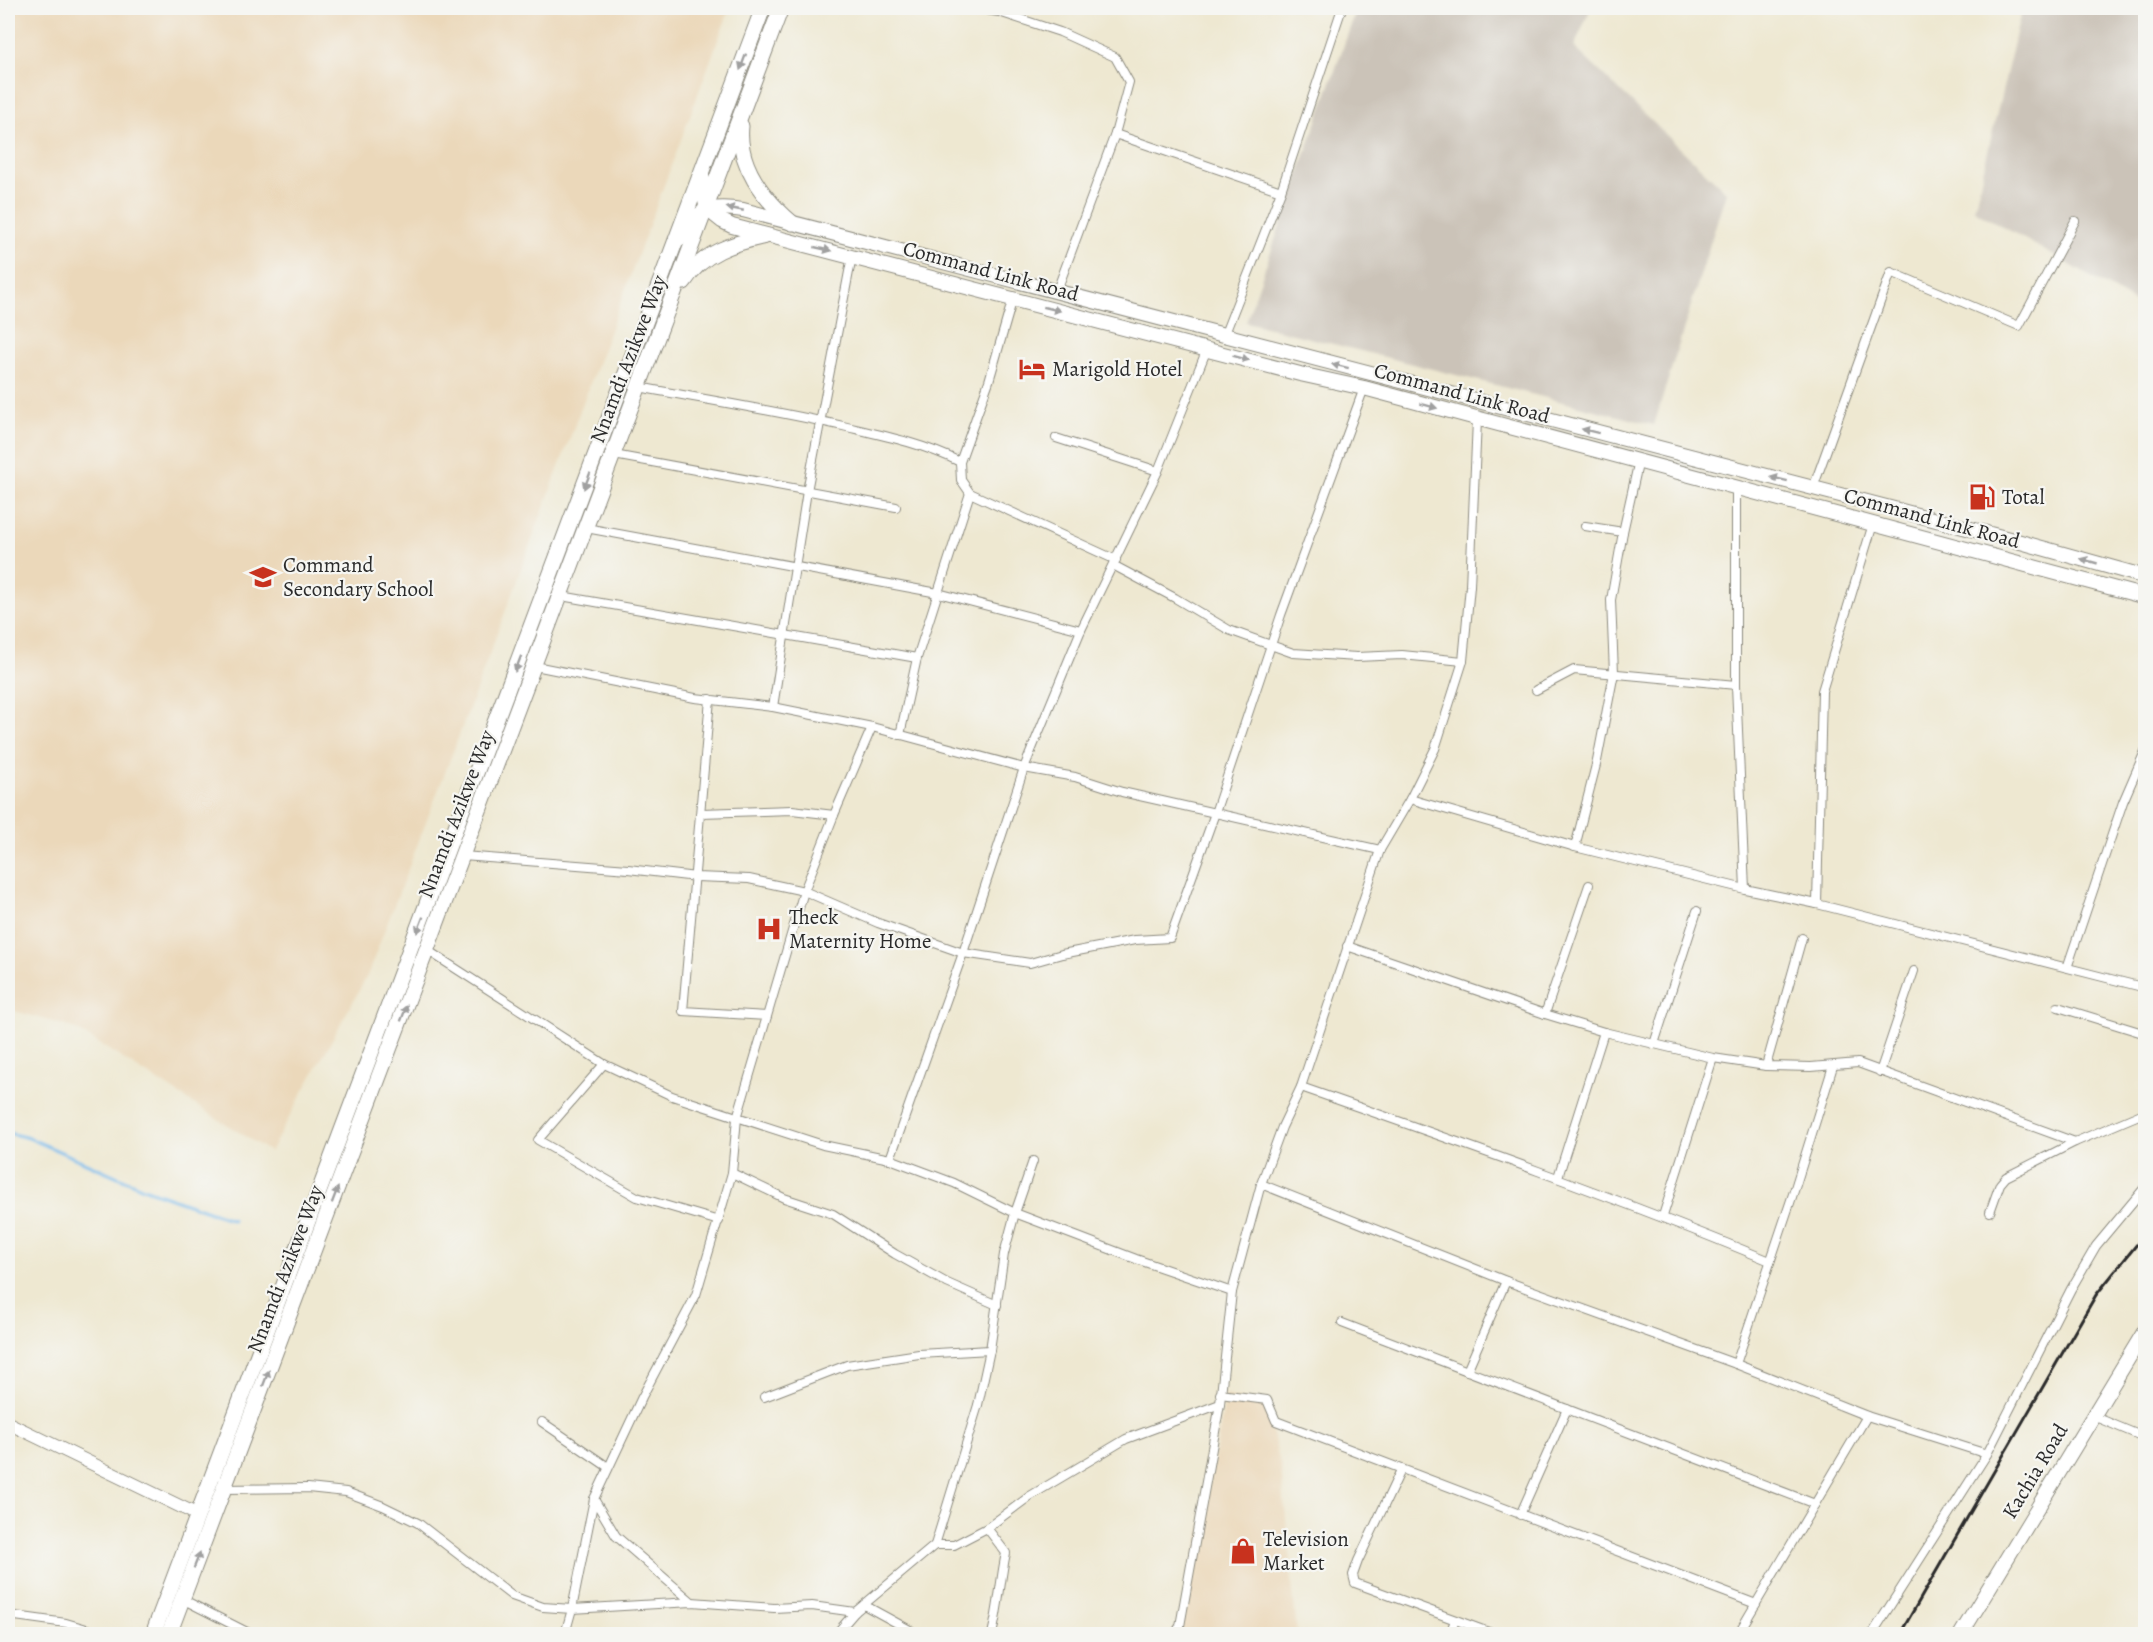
<svg xmlns="http://www.w3.org/2000/svg" width="2153" height="1642" font-family="Alegreya,serif">
  <style>
    .built { fill: #ebd8ba }
    .industrial { fill: #cbc3b8 }
    .lines { fill: none; stroke-linecap: round; stroke-linejoin: round }
    .stream { stroke: #76baec; stroke-width: 3 }
    .street-casing { stroke: #8c8a7e; stroke-width: 10 }
    .secondary-casing { stroke: #8c8a7e; stroke-width: 14 }
    .primary-casing { stroke: #8c8a7e; stroke-width: 16 }
    .highway-casing { stroke: #8c8a7e; stroke-width: 17 }
    .street { stroke: #fff; stroke-width: 8 }
    .secondary { stroke: #fff; stroke-width: 12 }
    .primary { stroke: #fff; stroke-width: 14 }
    .highway { stroke: #fff; stroke-width: 15 }
    .rail { stroke: #2b2b2b; stroke-width: 3 }
    .oneway { fill: #a0a0a0 }
    .labels { text-anchor: middle; stroke-width: 4.5; stroke-linejoin: round; paint-order: stroke }
    .street-label { font-size: 21px; fill: #2b2b2b; stroke: #f6f6f2 }
    .poi-label { font-size: 21px; fill: #2b2b2b; stroke: #f6f6f2; text-anchor: start }
  </style>
  <rect width="100%" height="100%" fill="#f6f6f2"/>
  <filter id="ink" filterUnits="userSpaceOnUse"><feTurbulence type="fractalNoise" baseFrequency=".0167" numOctaves="2"/><feDisplacementMap in="SourceGraphic" scale="12" xChannelSelector="R" yChannelSelector="G"/><feConvolveMatrix kernelMatrix="1 2 1 2 8 2 1 2 1" color-interpolation-filters="sRGB"/></filter>
  <filter id="wash" filterUnits="userSpaceOnUse"><feTurbulence type="fractalNoise" baseFrequency=".008" numOctaves="4" result="noise"/><feDisplacementMap in="SourceGraphic" scale="24" xChannelSelector="R" yChannelSelector="G"/><feGaussianBlur stdDeviation="1.35" result="paint"/><feColorMatrix in="noise" values="0 0 0 0 0 0 0 0 0 0 0 0 0 0 0 0 0 1.4 0 .05"/><feComposite in="paint" operator="in"/></filter>
  <g filter="url(#wash)">
    <rect width="100%" height="100%" fill="#eee8d1"/>
    <g class="built">
      <polygon points="8,8 730,8 454,749 367,976 270,1152 74,1028 8,1009"/>
      <polygon points="1226,1395 1266,1405 1281,1468 1297,1634 1181,1634"/>
    </g>
    <g class="industrial">
      <polygon points="1357,8 1591,8 1574,47 1726,192 1654,425 1246,322"/>
      <polygon points="2022,8 2145,8 2145,308 1974,210"/>
    </g>
    <g class="lines">
      <polyline class="stream" points="8,1133 29,1138 146,1189 233,1220"/>
    </g>
  </g>
  <g filter="url(#ink)">
    <g class="lines">
      <g class="street-casing">
        <g id="street">
          <polyline points="973,8 999,12 1060,32 1115,57 1129,82 1115,134"/>
          <polyline points="1056,293 1115,134 1281,191"/>
          <polyline points="1013,298 989,381 960,462 961,480 970,493 1116,560"/>
          <polyline points="1224,336 1281,191 1342,8"/>
          <path d="M639 387C708 400 778 411 847 427 886 436 924 444 960 462"/>
          <polyline points="1056,438 1158,471"/>
          <polyline points="614,455 896,507"/>
          <polyline points="1736,486 1736,685 1745,889"/>
          <polyline points="1813,488 1891,272 2019,326 2075,221"/>
          <polyline points="1585,526 1623,532"/>
          <polyline points="586,528 938,593 1081,630"/>
          <polyline points="1113,565 1175,598 1229,630 1293,653 1357,657 1402,655 1463,661"/>
          <polyline points="561,596 917,658"/>
          <polyline points="535,666 695,698 773,707 872,727 1024,768 1075,777 1122,792 1380,850"/>
          <polyline points="1536,690 1574,670 1736,685"/>
          <polyline points="710,699 683,1011 767,1016"/>
          <polyline points="773,707 807,491 852,256"/>
          <polyline points="900,735 917,658 970,493"/>
          <polyline points="1410,799 1575,847 1745,889 1817,904 2146,988"/>
          <polyline points="701,813 792,810 834,815"/>
          <polyline points="1575,847 1597,761 1614,673 1611,600 1623,532 1639,460"/>
          <polyline points="463,856 628,869 696,877 749,879 804,891 878,923 963,953 1030,963 1062,954 1135,940 1170,938 1215,813 1281,615 1364,388"/>
          <polyline points="1817,904 1822,691 1873,524"/>
          <polyline points="1347,946 1545,1014 1604,1032 1713,1058 1766,1066 1811,1067 1858,1063 2075,1142"/>
          <polyline points="427,950 604,1064 672,1096 823,1145 890,1159 954,1183 1015,1213 1136,1259 1232,1292"/>
          <polyline points="2067,968 2123,802 2146,749"/>
          <polyline points="2058,1007 2146,1034"/>
          <polyline points="1545,1014 1589,885"/>
          <polyline points="1654,1044 1697,911"/>
          <polyline points="604,1064 538,1140 637,1197 719,1221"/>
          <polyline points="1766,1066 1802,938"/>
          <polyline points="1880,1072 1914,971"/>
          <path d="M1301 1087C1459 1142 1616 1197 1770 1261"/>
          <polyline points="890,1159 963,953 1024,768 1081,630 1158,471 1207,349"/>
          <polyline points="732,1173 784,1198 833,1214 895,1254 947,1283 997,1305"/>
          <polyline points="1558,1177 1604,1032"/>
          <polyline points="1261,1184 1506,1281 1736,1364 1867,1416 1987,1454"/>
          <polyline points="1990,1212 2000,1184 2006,1177 2075,1142 2146,1112"/>
          <polyline points="1663,1216 1713,1058"/>
          <polyline points="1342,1323 1815,1504"/>
          <polyline points="1736,1364 1795,1188 1833,1066"/>
          <polyline points="1467,1371 1506,1281"/>
          <polyline points="1220,1394 1267,1400 1276,1421 1756,1604"/>
          <polyline points="764,1397 847,1365 919,1354 990,1350"/>
          <polyline points="2093,1416 2146,1438"/>
          <polyline points="542,1422 608,1467"/>
          <polyline points="1401,1470 1358,1561 1353,1575 1355,1583 1494,1634"/>
          <polyline points="224,1489 308,1488 346,1492 383,1506 418,1523 512,1596 543,1607 572,1609 692,1602 774,1608 812,1606 855,1612"/>
          <polyline points="594,1499 616,1536 692,1602"/>
          <polyline points="1520,1515 1567,1409"/>
          <path d="M987 1528 1006 1553C1000 1581 999 1607 992 1634"/>
          <polyline points="935,1545 978,1405 990,1350 1004,1254 1015,1213 1033,1161"/>
          <polyline points="182,1599 251,1634"/>
          <polyline points="864,1605 917,1634"/>
          <polyline points="8,1615 66,1623 104,1634"/>
          <polyline points="565,1634 572,1609 594,1499 642,1397 696,1295 732,1173 737,1118 804,891 834,815 872,727"/>
          <polyline points="836,1634 855,1612 935,1545 954,1545 987,1528 1030,1496 1126,1439 1220,1404"/>
          <polyline points="1175,1634 1180,1626 1220,1404 1232,1292 1261,1184 1282,1127 1301,1087 1380,850 1410,799 1435,749 1463,661 1470,586 1477,420"/>
          <polyline points="1450,1634 1455,1620"/>
          <polyline points="1738,1634 1867,1416"/>
          <polyline points="1872,1634 1987,1454 2071,1289 2096,1246 2146,1186"/>
        </g>
      </g>
      <g class="secondary-casing">
        <polyline id="secondary" points="8,1423 198,1515"/>
      </g>
      <g class="primary-casing">
        <g id="primary">
          <polyline points="702,174 702,188 707,209 722,221 732,226 1300,374 1364,388 2146,597"/>
          <path d="M681 238C697 208 710 205 743 210L2017 541 2146 577"/>
          <polyline points="1961,1634 2146,1329"/>
        </g>
      </g>
      <g class="highway-casing">
        <g id="highway">
          <path d="M741 126C737 165 764 199 792 223"/>
          <path d="M684 282C702 252 734 243 766 236"/>
          <polyline points="153,1634 763,8"/>
          <polyline points="169,1634 781,8"/>
        </g>
      </g>
      <use href="#street" class="street"/>
      <use href="#secondary" class="secondary"/>
      <use href="#primary" class="primary"/>
      <use href="#highway" class="highway"/>
      <polyline class="rail" points="1900,1634 2096,1295 2146,1233"/>
    </g>
    <defs><path id="oneway-solid" d="M-6-.8H1V-3.2L6.5 0L1 3.2V.8H-6Z" transform="scale(1.5)"/></defs>
    <g class="oneway">
      <use href="#oneway-solid" transform="translate(743 62) rotate(110)"/>
      <use href="#oneway-solid" transform="translate(735 209) rotate(-169)"/>
      <use href="#oneway-solid" transform="translate(823 249) rotate(13)"/>
      <use href="#oneway-solid" transform="translate(1052 309) rotate(14)"/>
      <use href="#oneway-solid" transform="translate(1241 358) rotate(15)"/>
      <use href="#oneway-solid" transform="translate(1340 366) rotate(-166)"/>
      <use href="#oneway-solid" transform="translate(1429 406) rotate(15)"/>
      <use href="#oneway-solid" transform="translate(1590 431) rotate(-166)"/>
      <use href="#oneway-solid" transform="translate(1779 479) rotate(-166)"/>
      <use href="#oneway-solid" transform="translate(587 481) rotate(111)"/>
      <use href="#oneway-solid" transform="translate(2089 561) rotate(-164)"/>
      <use href="#oneway-solid" transform="translate(518 664) rotate(111)"/>
      <use href="#oneway-solid" transform="translate(420 925) rotate(111)"/>
      <use href="#oneway-solid" transform="translate(404 1013) rotate(-69)"/>
      <use href="#oneway-solid" transform="translate(335 1195) rotate(-69)"/>
      <use href="#oneway-solid" transform="translate(266 1378) rotate(-69)"/>
      <use href="#oneway-solid" transform="translate(197 1560) rotate(-69)"/>
    </g>
  </g>
  <defs>
    <g id="hotel-bare" transform="scale(2.07)"><path d="M-6-4.5h1.5V1H6V5H4.5V3h-9V5H-6ZM-4 0a1.8 1.8 0 1 1 3.6 0ZM.5 0V-2.5h3Q6-2.5 6 0Z" fill="#c8321e" stroke="#f6f6f2" stroke-width="2.5" paint-order="stroke"/></g>
    <g id="fuel-bare" transform="scale(2.07)"><path d="M-5.5-6h7V0h2V4h1.3V-2.5L3-4.5l.8-.8L6-3V5H2.5V1h-1V6h-7ZM-4.2-4.7v3.2H.2V-4.7Z" fill="#c8321e" stroke="#f6f6f2" stroke-width="2.5" paint-order="stroke"/></g>
    <g id="school-bare" transform="scale(2.07)"><path d="M0-5L7-2L0 1L-7-2ZM-4 1L0 2.5L4 1V4Q0 6-4 4Z" fill="#c8321e" stroke="#f6f6f2" stroke-width="2.5" paint-order="stroke"/></g>
    <g id="hospital-bare" transform="scale(2.07)"><path d="M-5-5h3v3.5h4V-5h3V5h-3V1.5h-4V5h-3Z" fill="#c8321e" stroke="#f6f6f2" stroke-width="2.5" paint-order="stroke"/></g>
    <g id="shop-bare" transform="scale(2.07)"><path d="M-5-2.5h2.3a2.7 3.5 0 0 1 5.4 0H5L5.5 6h-11ZM-1.5-2.5h3a1.5 2.3 0 0 0-3 0Z" fill="#c8321e" stroke="#f6f6f2" stroke-width="2.5" paint-order="stroke"/></g>
  </defs>
  <g fill-rule="evenodd">
    <use href="#hotel-bare" x="1032" y="369"/>
    <use href="#fuel-bare" x="1982" y="497"/>
    <use href="#school-bare" x="263" y="577"/>
    <use href="#hospital-bare" x="769" y="929"/>
    <use href="#shop-bare" x="1243" y="1551"/>
  </g>
  <g class="labels">
    <g class="street-label">
      <text transform="translate(991 271) rotate(15)" y="7">Command Link Road</text>
      <text transform="translate(628 359) rotate(-69)" y="7">Nnamdi Azikwe Way</text>
      <text transform="translate(1462 393) rotate(15)" y="7">Command Link Road</text>
      <text transform="translate(1932 518) rotate(15)" y="7">Command Link Road</text>
      <text transform="translate(456 814) rotate(-69)" y="7">Nnamdi Azikwe Way</text>
      <text transform="translate(285 1269) rotate(-69)" y="7">Nnamdi Azikwe Way</text>
      <text transform="translate(2035 1471) rotate(-59)" y="7">Kachia Road</text>
    </g>
    <g class="poi-label">
      <text x="1052" y="376">Marigold Hotel</text>
      <text x="2002" y="504">Total</text>
      <text x="283" y="572">Command<tspan x="283" dy="24">Secondary School</tspan></text>
      <text x="789" y="924">Theck<tspan x="789" dy="24">Maternity Home</tspan></text>
      <text x="1263" y="1546">Television<tspan x="1263" dy="24">Market</tspan></text>
    </g>
  </g>
  <rect width="2153" height="1642" fill="none" stroke="#f6f6f2" stroke-width="30"/>
</svg>
